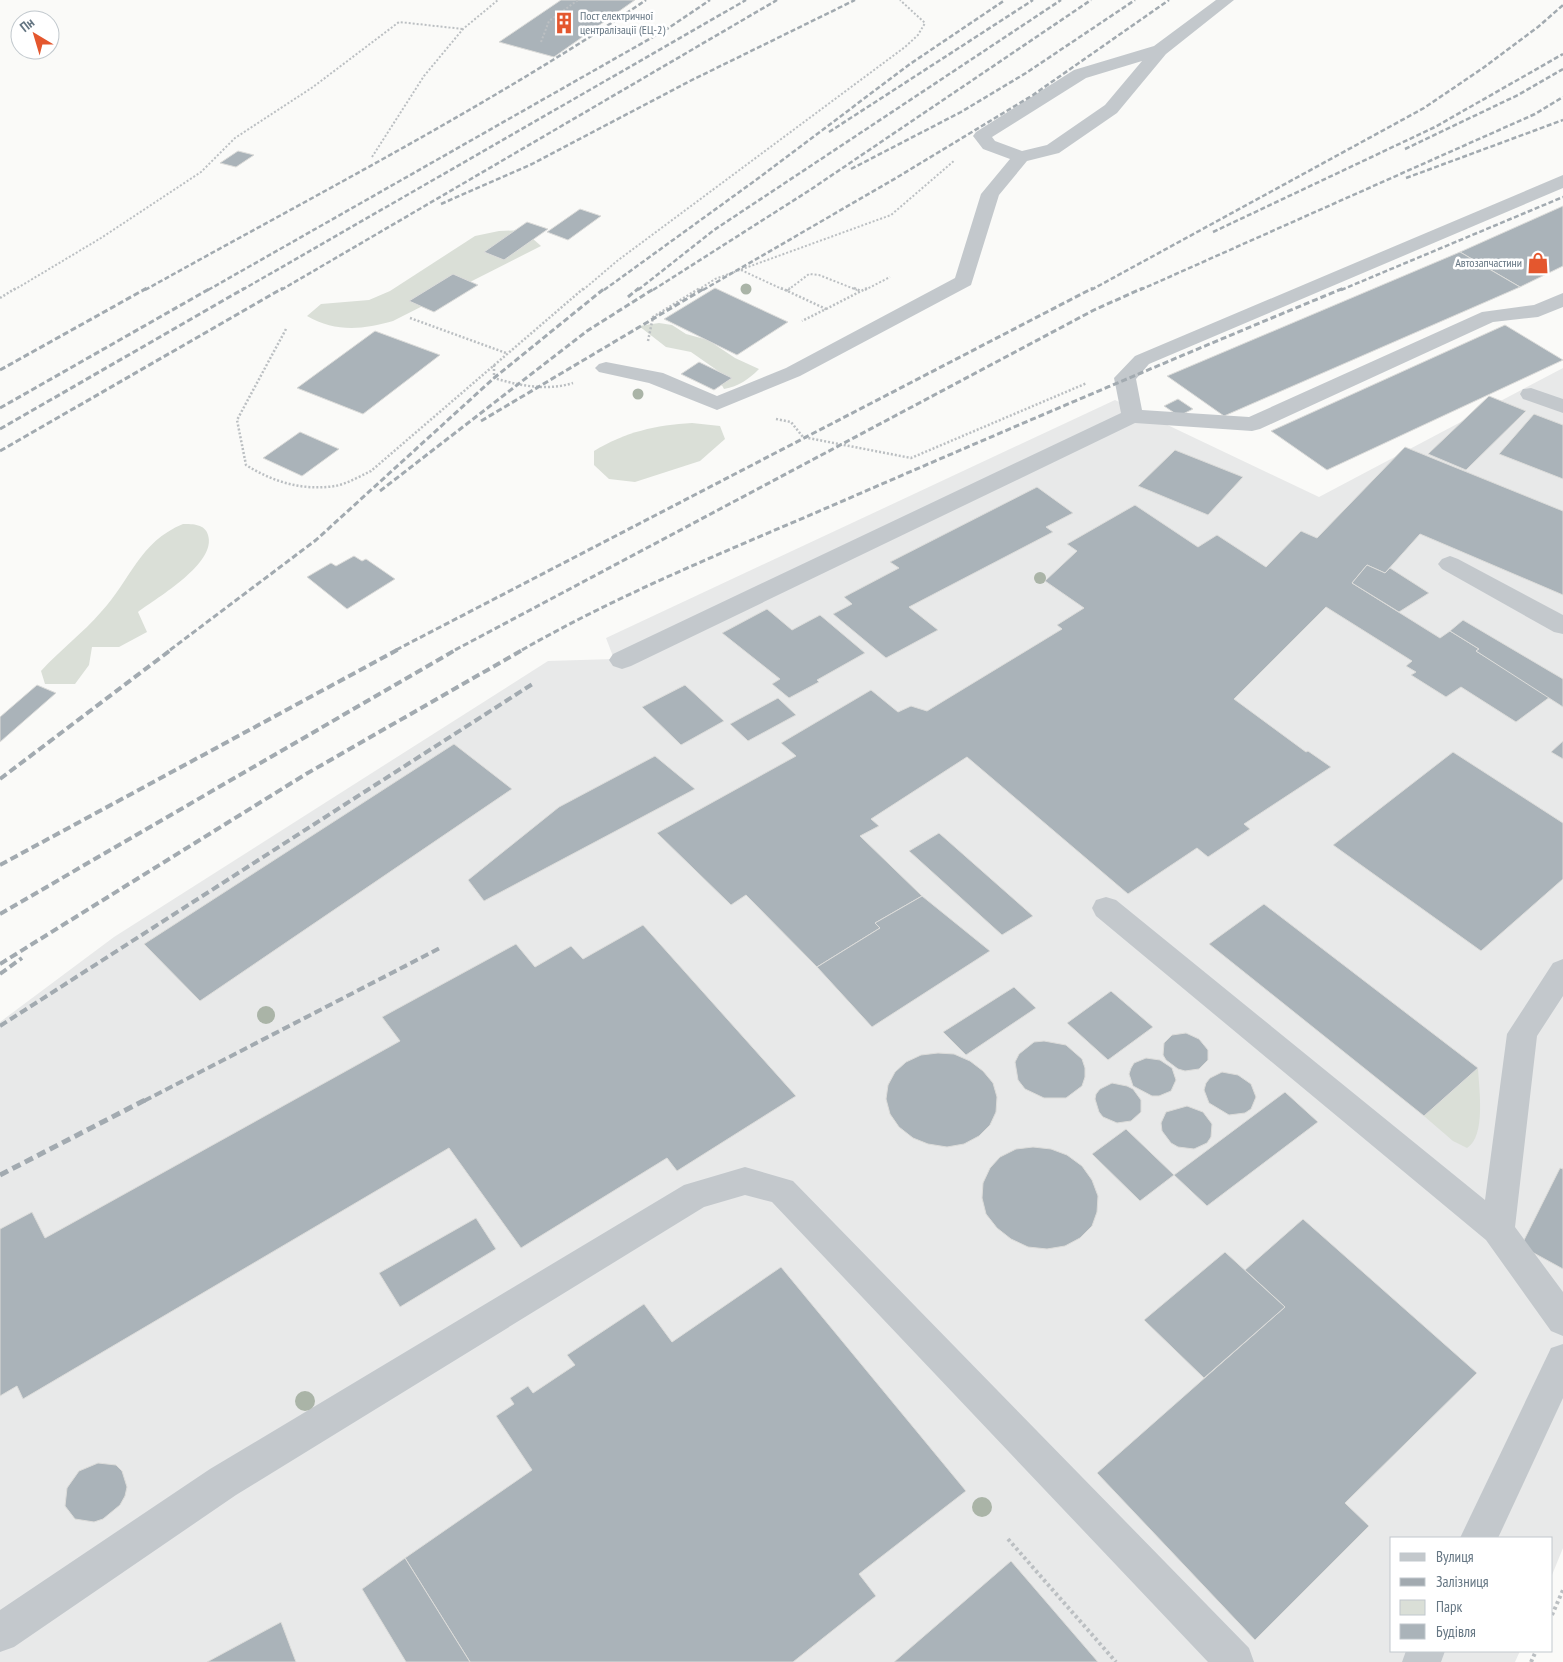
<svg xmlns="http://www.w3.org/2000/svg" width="1563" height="1662" font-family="'PT Sans Narrow',sans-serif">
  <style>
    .built { fill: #e8e9e9 }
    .green { fill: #dadfd7 }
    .building { fill: #aab3b9; stroke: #dcdcda }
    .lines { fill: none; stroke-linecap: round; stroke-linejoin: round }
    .path-far2 { stroke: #bbbfc2; stroke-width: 2; stroke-dasharray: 2 2; stroke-linecap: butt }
    .path-far1 { stroke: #bbbfc2; stroke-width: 2.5; stroke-dasharray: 2 2; stroke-linecap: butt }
    .path { stroke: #bbbfc2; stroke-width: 4; stroke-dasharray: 3 3; stroke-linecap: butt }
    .minor { fill: #c3c8cc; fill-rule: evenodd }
    .rail-far3 { stroke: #a2aab0; stroke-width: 2.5; stroke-dasharray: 5 2.5; stroke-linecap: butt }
    .rail-far2 { stroke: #a2aab0; stroke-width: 3; stroke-dasharray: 6 3; stroke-linecap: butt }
    .rail-far1 { stroke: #a2aab0; stroke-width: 4; stroke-dasharray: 8 4; stroke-linecap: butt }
    .rail { stroke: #a2aab0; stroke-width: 5; stroke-dasharray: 9 5; stroke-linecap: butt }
    .tree { fill: #aab4a7 }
    .labels { text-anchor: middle; stroke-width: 5; stroke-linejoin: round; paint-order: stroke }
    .far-poi-label { font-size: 12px; fill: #657683; stroke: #fff; text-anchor: start }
  </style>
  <rect width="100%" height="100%" fill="#fafaf8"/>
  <polygon class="built" points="1563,368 1563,1548 1552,1575 1552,1538 1392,1538 1392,1651 1520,1651 1515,1662 0,1662 0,1022 114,937 548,661 614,659 606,638 1115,400 1319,497"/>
  <g class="green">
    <path d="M523 230 541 246 393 321C362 330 335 332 307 316L321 304 369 300 390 291 475 236 499 231Z"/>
    <path d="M659 323 672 325 686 334 708 340 735 358 759 369C748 380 739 386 724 389L719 380 721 373 691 352 666 347 639 326Z"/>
    <path d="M692 423 720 426 725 439 700 461 635 482 609 479 594 465V451C625 432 656 425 692 423Z"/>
    <path d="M183 524C193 524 205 524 208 535 217 563 158 597 138 612L147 632 119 647H92L89 665 75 684H45L41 671C60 650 83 633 101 612 131 580 139 542 183 524Z"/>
    <path d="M1478 1068C1479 1090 1486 1136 1467 1148L1453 1141 1424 1116Z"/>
  </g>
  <g class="building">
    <polygon points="561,0 635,0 554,57 499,42"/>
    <polygon points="238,151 254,155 236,167 220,163"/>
    <polygon points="1563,206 1563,266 1520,287 1460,252"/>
    <polygon points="580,209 601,216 568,240 547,232"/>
    <polygon points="527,222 548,229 504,260 484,252"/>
    <polygon points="1460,252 1520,287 1224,416 1167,376"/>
    <polygon points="453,274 478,285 434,312 409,301"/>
    <polygon points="715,288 788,322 737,355 664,319"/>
    <polygon points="1505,325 1563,360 1327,470 1271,431"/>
    <polygon points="375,331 440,355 363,414 297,388"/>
    <polygon points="699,362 732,378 714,390 681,374"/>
    <polygon points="1489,396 1526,411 1466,470 1428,454"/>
    <polygon points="1178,399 1193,409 1179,416 1164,406"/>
    <polygon points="1534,414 1563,425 1563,479 1499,454"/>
    <polygon points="300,432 339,449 302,476 263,458"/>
    <polygon points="1405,447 1563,511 1563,595 1420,534 1385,573 1367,565 1352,583 1440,638 1450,631 1479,649 1476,651 1550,697 1516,722 1461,687 1446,697 1411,675 1416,672 1406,666 1412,661 1326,607 1234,699 1306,752 1308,751 1331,767 1244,824 1250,829 1208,857 1197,848 1128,894 967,757 871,819 879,826 860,836 922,896 875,923 880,928 817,967 746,895 731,905 657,833 796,756 781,743 871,690 898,712 911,706 927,711 1062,629 1057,625 1084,608 1045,581 1077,551 1067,544 1135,505 1198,547 1217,535 1266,567 1301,531 1317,538"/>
    <polygon points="1175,450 1243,477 1208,515 1138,486"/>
    <polygon points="1037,487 1073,513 1046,527 1053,532 909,607 938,630 886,658 833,614 852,604 844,597 899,568 890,562"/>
    <polygon points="354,556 362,561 366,559 395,579 347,609 307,577 331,563 336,566"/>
    <polygon points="1367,565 1385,573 1390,568 1429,593 1399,612 1352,583"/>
    <polygon points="767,609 792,630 820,615 865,653 817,680 819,682 789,698 772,684 780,679 722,633"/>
    <polygon points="1463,620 1563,679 1563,707 1476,651 1479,649 1450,631"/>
    <polygon points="37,685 56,693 0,742 0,717"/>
    <polygon points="685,685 724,721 681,745 642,707"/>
    <polygon points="778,698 796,715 748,741 730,724"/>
    <polygon points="1563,741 1563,759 1551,752"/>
    <polygon points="454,744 512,789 200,1001 144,944"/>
    <polygon points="1453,752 1563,823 1563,879 1481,951 1333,845"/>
    <polygon points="655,756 695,789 484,901 468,880 559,807"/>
    <polygon points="939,833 1033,916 1002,935 909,851"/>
    <polygon points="922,896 990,951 872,1027 817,967 880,928 875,923"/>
    <polygon points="1264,904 1478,1068 1424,1116 1209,944"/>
    <polygon points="643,925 796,1096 677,1171 667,1158 521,1248 449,1148 23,1399 17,1386 0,1396 0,1229 32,1212 45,1238 400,1041 382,1017 516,944 535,967 571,946 583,959"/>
    <polygon points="1014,987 1036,1008 966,1055 943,1032"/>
    <polygon points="1111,991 1153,1027 1108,1060 1067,1023"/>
    <polygon points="1186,1033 1199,1039 1208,1050 1208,1060 1199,1069 1185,1071 1178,1069 1166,1060 1163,1055 1164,1043 1172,1035"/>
    <polygon points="1044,1041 1066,1045 1082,1059 1085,1068 1085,1077 1082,1086 1066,1098 1044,1098 1025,1089 1018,1080 1015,1062 1019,1054 1034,1042"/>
    <polygon points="938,1053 954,1054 970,1061 983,1071 993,1083 997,1097 996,1112 990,1125 979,1136 964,1144 947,1147 928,1144 913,1138 899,1127 890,1114 886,1099 888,1085 895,1072 906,1062 921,1055"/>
    <polygon points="1146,1058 1160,1060 1172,1068 1176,1080 1171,1091 1159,1096 1152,1096 1133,1086 1129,1074 1131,1068 1134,1063"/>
    <polygon points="1222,1072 1238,1075 1251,1084 1256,1097 1251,1109 1245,1113 1229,1115 1209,1103 1204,1090 1206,1083 1210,1078"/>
    <polygon points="1112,1083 1127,1086 1133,1089 1141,1100 1141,1112 1131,1121 1117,1123 1103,1117 1099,1112 1095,1099 1096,1094 1100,1089"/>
    <polygon points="1285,1092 1318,1122 1207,1206 1174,1175"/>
    <polygon points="1187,1106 1203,1112 1212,1124 1211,1137 1207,1143 1194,1149 1178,1147 1171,1143 1162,1131 1161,1123 1166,1112"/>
    <polygon points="1126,1129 1174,1175 1140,1201 1092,1154"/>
    <polygon points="1033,1147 1051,1149 1067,1155 1082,1166 1092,1180 1098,1196 1097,1212 1092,1226 1080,1238 1065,1246 1047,1249 1028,1247 1011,1239 997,1228 986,1214 982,1198 983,1183 990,1168 1000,1157 1016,1149"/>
    <polygon points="1560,1168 1563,1169 1563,1269 1521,1246"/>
    <polygon points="476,1218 496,1249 400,1307 379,1273"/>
    <polygon points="1303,1219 1477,1373 1345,1503 1369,1526 1255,1640 1097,1473 1285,1307 1245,1270"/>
    <polygon points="1225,1252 1285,1307 1204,1378 1144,1320"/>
    <polygon points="781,1267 966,1491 859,1574 876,1596 793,1662 470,1662 405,1558 532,1470 496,1416 514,1404 510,1398 528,1386 533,1393 575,1365 567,1355 644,1304 672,1342"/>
    <polygon points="98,1463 116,1465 122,1471 127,1487 125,1496 120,1505 103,1519 94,1522 75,1519 65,1506 67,1488 79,1471"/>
    <polygon points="405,1558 470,1662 406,1662 362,1589"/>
    <polygon points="1011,1561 1098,1662 894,1662"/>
    <polygon points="281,1622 296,1662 207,1662"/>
  </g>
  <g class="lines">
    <g class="path-far2">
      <polyline points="541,42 549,21 578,0"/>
      <polyline points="372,157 424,76 463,29 498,0"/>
      <polyline points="741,270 784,290"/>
      <polyline points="14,290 101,238 201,172 235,138 313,87 399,22 463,29"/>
      <polyline points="583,290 617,261 905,47 918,35 925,23 900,0"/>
      <polyline points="698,290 715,279 891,215 955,160"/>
      <polyline points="788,290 809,274 819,275 857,290"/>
      <polyline points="865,290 890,277"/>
    </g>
    <g class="path-far1">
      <polyline points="781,288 826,309 802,321"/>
      <polyline points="854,288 861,291"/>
      <polyline points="786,291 790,288"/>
      <polyline points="0,298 16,288"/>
      <polyline points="826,309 867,288"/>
      <polyline points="410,318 506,353"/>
      <path d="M286 329 237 420 246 465C273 482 303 491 335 486 347 484 360 476 371 471L584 288"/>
      <polyline points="648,341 653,317 700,288"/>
      <path d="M494 365V378C520 386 547 391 573 383"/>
      <polyline points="776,419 791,422 803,437 911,458 1087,383"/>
    </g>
    <g class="path">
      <polyline points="1008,1539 1116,1662"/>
      <polyline points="1552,1615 1563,1590"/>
      <polyline points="1531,1662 1536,1651"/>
    </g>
    <g class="minor">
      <path d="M1216 0H1234L1166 54 1117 113 1059 153 1027 161 999 195 971 285 800 376 717 410 649 383 599 372 595 368 599 364 606 362 663 373 717 396 786 368 955 278 981 194 1010 159 983 149 973 136 976 132 1074 70 1154 46ZM1142 61 1105 105 1047 145 1022 151 995 141 992 137 1086 78Z"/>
      <polygon points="1563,175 1563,188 1149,364 1136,379 1142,410 1249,417 1482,312 1534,305 1563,293 1563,307 1538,317 1493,322 1260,429 1252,431 1135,423 631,666 622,669 613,666 609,660 613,654 1121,413 1114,378 1135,356"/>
      <polygon points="1531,388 1563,399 1563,413 1523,399 1520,394 1523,389"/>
      <polygon points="1450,556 1458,559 1563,615 1563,634 1554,632 1442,569 1438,564 1442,559"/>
      <polygon points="1106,897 1116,900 1485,1200 1507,1034 1553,963 1563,959 1563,996 1537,1036 1515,1227 1563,1292 1563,1336 1551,1331 1486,1240 1096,916 1092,908 1096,900"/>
      <polygon points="745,1167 793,1181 1249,1648 1254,1662 1208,1662 772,1202 745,1195 704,1207 236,1495 14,1647 0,1652 0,1610 210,1469 684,1185"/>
      <polygon points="1563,1344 1563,1398 1498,1538 1460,1538 1551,1348"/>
      <polygon points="1406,1651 1445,1651 1441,1662 1402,1662"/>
    </g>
    <g class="rail-far3">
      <polyline points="829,132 1033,0"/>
      <polyline points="1405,149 1518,95 1563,69"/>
      <polyline points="851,169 961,112 1026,73 1135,0"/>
      <polyline points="1406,178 1563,120"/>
      <polyline points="441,204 532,164 690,81 855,0"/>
      <polyline points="1213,232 1435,127 1563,54"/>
      <path d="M145 290C313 196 486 108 646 0"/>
      <polyline points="208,290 667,29 710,0"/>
      <polyline points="242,290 746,0"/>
      <polyline points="281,290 777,0"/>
      <polyline points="604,290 760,177 910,64 1005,0"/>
      <polyline points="638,290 714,230 1061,0"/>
      <polyline points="653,290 810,190 1091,0"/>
      <polyline points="703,290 896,178 1033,95 1169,0"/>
      <polyline points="1091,290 1424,108 1483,68 1538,27 1563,5"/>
      <polyline points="1140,290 1535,114 1563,97"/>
      <polyline points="1341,290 1563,197"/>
    </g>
    <g class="rail-far2">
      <polyline points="628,297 639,288"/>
      <polyline points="0,370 147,288"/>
      <polyline points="0,408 211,288"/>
      <polyline points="481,421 705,288"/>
      <polyline points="0,429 245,288"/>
      <polyline points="0,451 283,288"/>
      <polyline points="380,491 587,331 655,288"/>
      <polyline points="170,650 316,540 494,378 605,288"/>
      <polyline points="396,650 1093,288"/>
      <polyline points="455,650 1094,310 1143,288"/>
      <path d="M522 650C625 591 737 547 845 500 1011 428 1177 357 1344 288"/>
    </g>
    <g class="rail-far1">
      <polyline points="0,779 172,649"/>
      <polyline points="0,865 399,649"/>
      <polyline points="0,914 457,649"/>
      <polyline points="0,964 306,774 524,649"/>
      <polyline points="0,974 22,958"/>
      <polyline points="0,1026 534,683"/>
      <polyline points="144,1101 442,947"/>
    </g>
    <polyline class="rail" points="0,1175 147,1099"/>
  </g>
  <g class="tree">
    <circle cx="746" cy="289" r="5.5"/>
    <circle cx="638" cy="394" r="5.5"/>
    <circle cx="1040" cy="578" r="6"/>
    <circle cx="266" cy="1015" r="9"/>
    <circle cx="305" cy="1401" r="10"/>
    <circle cx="982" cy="1507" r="10"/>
  </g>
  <defs>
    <g id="building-bare" transform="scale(1.725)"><path d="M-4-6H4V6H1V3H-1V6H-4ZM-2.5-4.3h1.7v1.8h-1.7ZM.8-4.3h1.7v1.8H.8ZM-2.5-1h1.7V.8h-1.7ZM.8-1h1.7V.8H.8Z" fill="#e4572e" stroke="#fff" stroke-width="2.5" paint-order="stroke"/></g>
    <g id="shop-bare" transform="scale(1.725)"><path d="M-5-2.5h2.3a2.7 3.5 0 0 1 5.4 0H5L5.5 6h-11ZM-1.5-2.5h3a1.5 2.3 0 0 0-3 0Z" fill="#e4572e" stroke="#fff" stroke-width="2.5" paint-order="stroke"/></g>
  </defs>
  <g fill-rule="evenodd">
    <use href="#building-bare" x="564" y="23"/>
    <use href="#shop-bare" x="1538" y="263"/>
  </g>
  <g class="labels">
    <g class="far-poi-label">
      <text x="580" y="20">Пост електричної<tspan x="580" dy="14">централізації (ЕЦ-2)</tspan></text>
      <text x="1522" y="267" text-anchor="end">Автозапчастини</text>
    </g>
  </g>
  <rect x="1390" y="1537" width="162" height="115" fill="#ffffff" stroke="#c1c8cd"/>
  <rect x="1400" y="1553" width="25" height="8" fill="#c3c8cc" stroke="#c1c8cd"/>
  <text x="1436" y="1562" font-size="15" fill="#657683">Вулиця</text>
  <rect x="1400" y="1578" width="25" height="8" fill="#a2aab0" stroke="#c1c8cd"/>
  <text x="1436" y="1587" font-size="15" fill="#657683">Залізниця</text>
  <rect x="1400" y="1600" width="25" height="15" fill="#dadfd7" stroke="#c1c8cd"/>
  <text x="1436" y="1612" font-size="15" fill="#657683">Парк</text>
  <rect x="1400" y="1624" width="25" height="15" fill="#aab3b9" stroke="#c1c8cd"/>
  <text x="1436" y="1637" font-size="15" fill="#657683">Будівля</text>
  <g transform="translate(35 35) rotate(322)"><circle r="24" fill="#ffffff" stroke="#c1c8cd"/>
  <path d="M0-4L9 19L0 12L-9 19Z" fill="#e4572e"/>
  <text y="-8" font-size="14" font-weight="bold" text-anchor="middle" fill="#657683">Пн</text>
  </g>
</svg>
